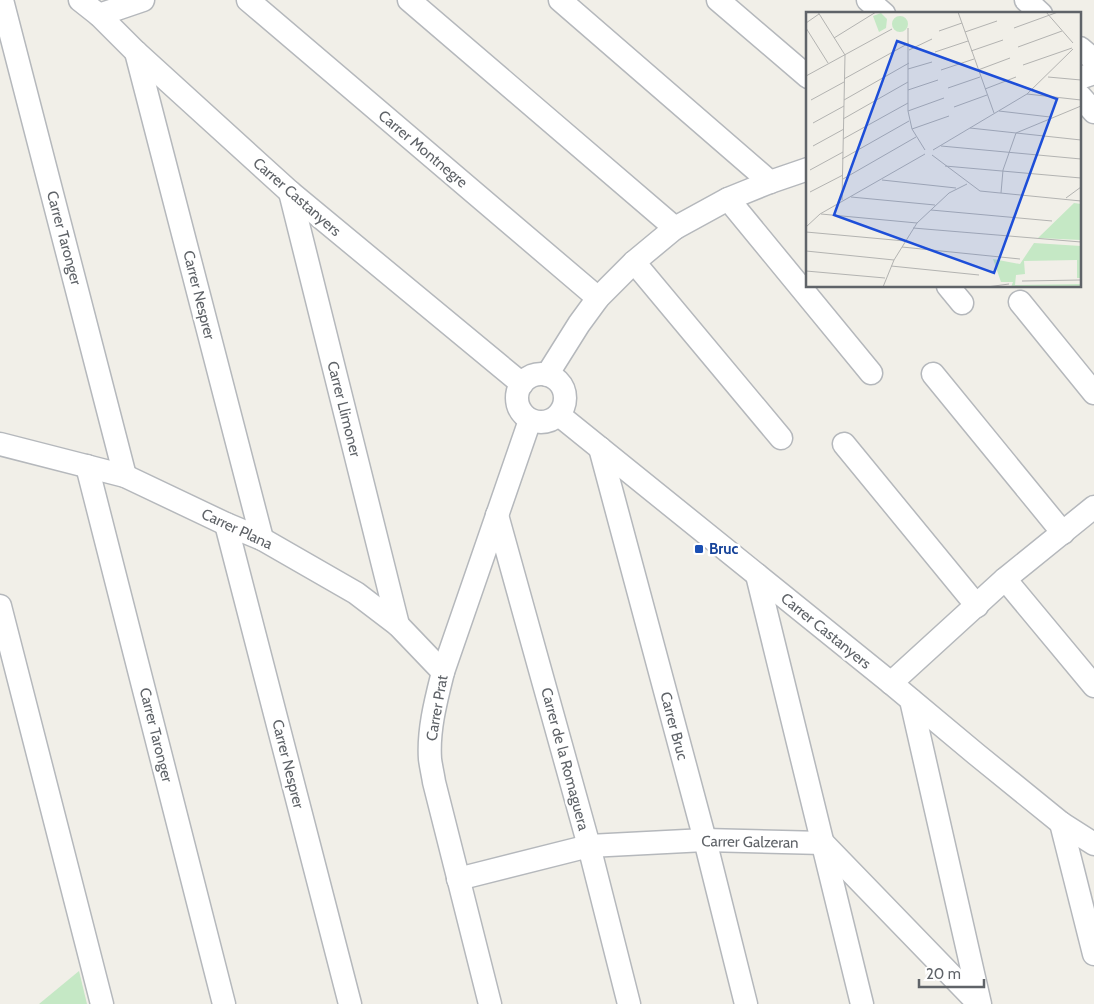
<svg xmlns="http://www.w3.org/2000/svg" width="1094" height="1004" font-family="Cabin,sans-serif">
  <style>
    .green { fill: #c5e8c5 }
    .lines { fill: none; stroke-linecap: round; stroke-linejoin: round }
    .minor-casing { stroke: #b5b8bc; stroke-width: 25 }
    .minor { stroke: #fff; stroke-width: 22 }
    .transit-dot { fill: #1a4fb4; stroke: #fff; stroke-width: 2 }
    .labels { text-anchor: middle; stroke-width: 5; stroke-linejoin: round; paint-order: stroke }
    .street-label { font-size: 15px; fill: #5f6368; stroke: #fff }
    .transit-label { font-size: 15px; font-weight: bold; fill: #164399; stroke: #fff; text-anchor: start }
    .inset-road { fill: none; stroke: #b3b3b1; stroke-width: 1 }
    .view { fill: #1d4ed8; fill-opacity: 0.15; stroke: #1d4ed8; stroke-width: 2.5 }
    .inset-edge { fill: none; stroke: #5f6368; stroke-width: 2.5 }
  </style>
  <rect width="100%" height="100%" fill="#f1efe8"/>
  <polygon class="green" points="79,971 87,1004 39,1004"/>
  <g class="lines">
    <g class="minor-casing">
      <g id="minor">
        <polyline points="2,0 125,476"/>
        <polyline points="80,0 99,15 136,52 290,192 522,384"/>
        <polyline points="248,0 598,298"/>
        <polyline points="409,0 675,228"/>
        <polyline points="560,0 770,182"/>
        <polyline points="718,0 808,77"/>
        <polyline points="868,0 884,14"/>
        <polyline points="1026,0 1041,14"/>
        <polyline points="99,15 143,0"/>
        <polyline points="1080,48 1094,60"/>
        <polyline points="136,52 262,539"/>
        <polyline points="1080,78 1094,73"/>
        <polyline points="1080,96 1094,112"/>
        <polyline points="290,192 398,625"/>
        <polyline points="728,199 871,373"/>
        <polyline points="634,262 781,438"/>
        <polyline points="948,286 962,303"/>
        <polyline points="1020,302 1094,393"/>
        <polyline points="933,374 1063,533"/>
        <circle cx="541" cy="398" r="24"/>
        <polyline points="547,375 579,324 598,298 634,262 675,228 728,199 770,182 808,169"/>
        <polyline points="559,415 891,683 976,754 1061,823 1094,844"/>
        <polyline points="0,444 125,476 226,524 262,539 356,593 398,625 443,672"/>
        <polyline points="844,444 977,606"/>
        <polyline points="600,448 705,840 746,1004"/>
        <polyline points="87,466 224,1004"/>
        <polyline points="497,515 589,846 629,1004"/>
        <polyline points="226,524 350,1004"/>
        <polyline points="757,575 862,1004"/>
        <polyline points="1005,579 1094,686"/>
        <polyline points="0,606 102,1004"/>
        <polyline points="891,683 1005,579 1094,507"/>
        <polyline points="911,700 980,1004"/>
        <polyline points="1061,823 1094,954"/>
        <polyline points="458,879 589,846 705,840 823,843 979,1004"/>
        <path d="M490 1004 434 782C433 775 431 767 430 759 428 730 436 700 443 672L530 420"/>
      </g>
    </g>
    <use href="#minor" class="minor"/>
  </g>
  <rect class="transit-dot" x="694" y="544" width="10" height="10" rx="2.5"/>
  <g class="labels">
    <g class="street-label">
      <text transform="translate(423 149) rotate(40)" y="5">Carrer Montnegre</text>
      <text transform="translate(297 197) rotate(41)" y="5">Carrer Castanyers</text>
      <text transform="translate(64 238) rotate(75)" y="5">Carrer Taronger</text>
      <text transform="translate(199 295) rotate(76)" y="5">Carrer Nesprer</text>
      <text transform="translate(344 409) rotate(76)" y="5">Carrer Llimoner</text>
      <text transform="translate(237 529) rotate(25)" y="5">Carrer Plana</text>
      <text transform="translate(826 631) rotate(39)" y="5">Carrer Castanyers</text>
      <text transform="translate(437 708) rotate(-80)" y="5">Carrer Prat</text>
      <text transform="translate(674 726) rotate(75)" y="5">Carrer Bruc</text>
      <text transform="translate(156 735) rotate(76)" y="5">Carrer Taronger</text>
      <text transform="translate(565 759) rotate(75)" y="5">Carrer de la Romaguera</text>
      <text transform="translate(288 764) rotate(76)" y="5">Carrer Nesprer</text>
      <text transform="translate(750 842) rotate(1)" y="5">Carrer Galzeran</text>
    </g>
    <g class="transit-label">
      <text x="709" y="554">Bruc</text>
    </g>
  </g>
  <g transform="translate(806 12)">
    <rect width="275" height="275" fill="#f1efe8"/>
    <path d="M75 1 81 7 80 16 73 20 67 4ZM86 12a8 8 0 1 1 16 0a8 8 0 1 1-16 0ZM268 191 275 192V228L232 226ZM228 231 275 234V266H271V248L218 249 219 262 210 263 209 273 275 272V275H205L207 270H195L187 247 214 252Z" fill="#c5e8c5"/>
    <path class="inset-road" d="M12 0 39 43 36 188M152 0 188 101M240 0 267 31M0 11 13 2M0 16 22 51M102 16V99L106 117 119 138M208 16 252 0M133 19 156 11M159 20 191 9M28 26 70 0M212 35 256 19M103 38 126 27M165 39 197 28M129 40 162 29M217 53 266 36M102 57 126 50M135 58 168 47M172 58 204 46M0 64 86 17M242 65 275 68M38 67 103 31M142 76 174 65M179 77 210 65M102 78 132 68M221 82 275 88M5 88 38 70M38 88 103 51M148 95 181 83M102 99 138 86M193 99 244 105M37 107 102 70M7 111 38 94M164 116 275 128M106 117 143 104M37 127 102 91M7 134 38 117M135 134 275 147M127 138 221 82 267 37M126 143 174 179 275 189M36 147 103 109M139 154 275 166M4 158 37 140M37 167 110 125M76 168 150 176M4 180 37 163M195 181 197 158 210 121 275 94M45 185 129 193M260 186 275 175M125 198 246 209M15 202 111 211M0 215 14 202 119 142M107 216 275 230M0 220 99 229M96 235 214 247M0 239 88 248M85 254 173 263M0 259 79 266M216 269 275 268M77 275 88 248 111 211 143 181 161 172M181 275 203 272"/>
    <path class="view" d="M91 29 251 87 188 261 28 203Z"/>
    <rect width="275" height="275" class="inset-edge"/>
  </g>
  <path d="M919 979v8h65v-8" fill="none" stroke="#5f6368" stroke-width="2.5"/>
  <text x="926" y="979" font-size="15" fill="#5f6368" stroke="#ffffff" stroke-width="4" paint-order="stroke">20 m</text>
</svg>
